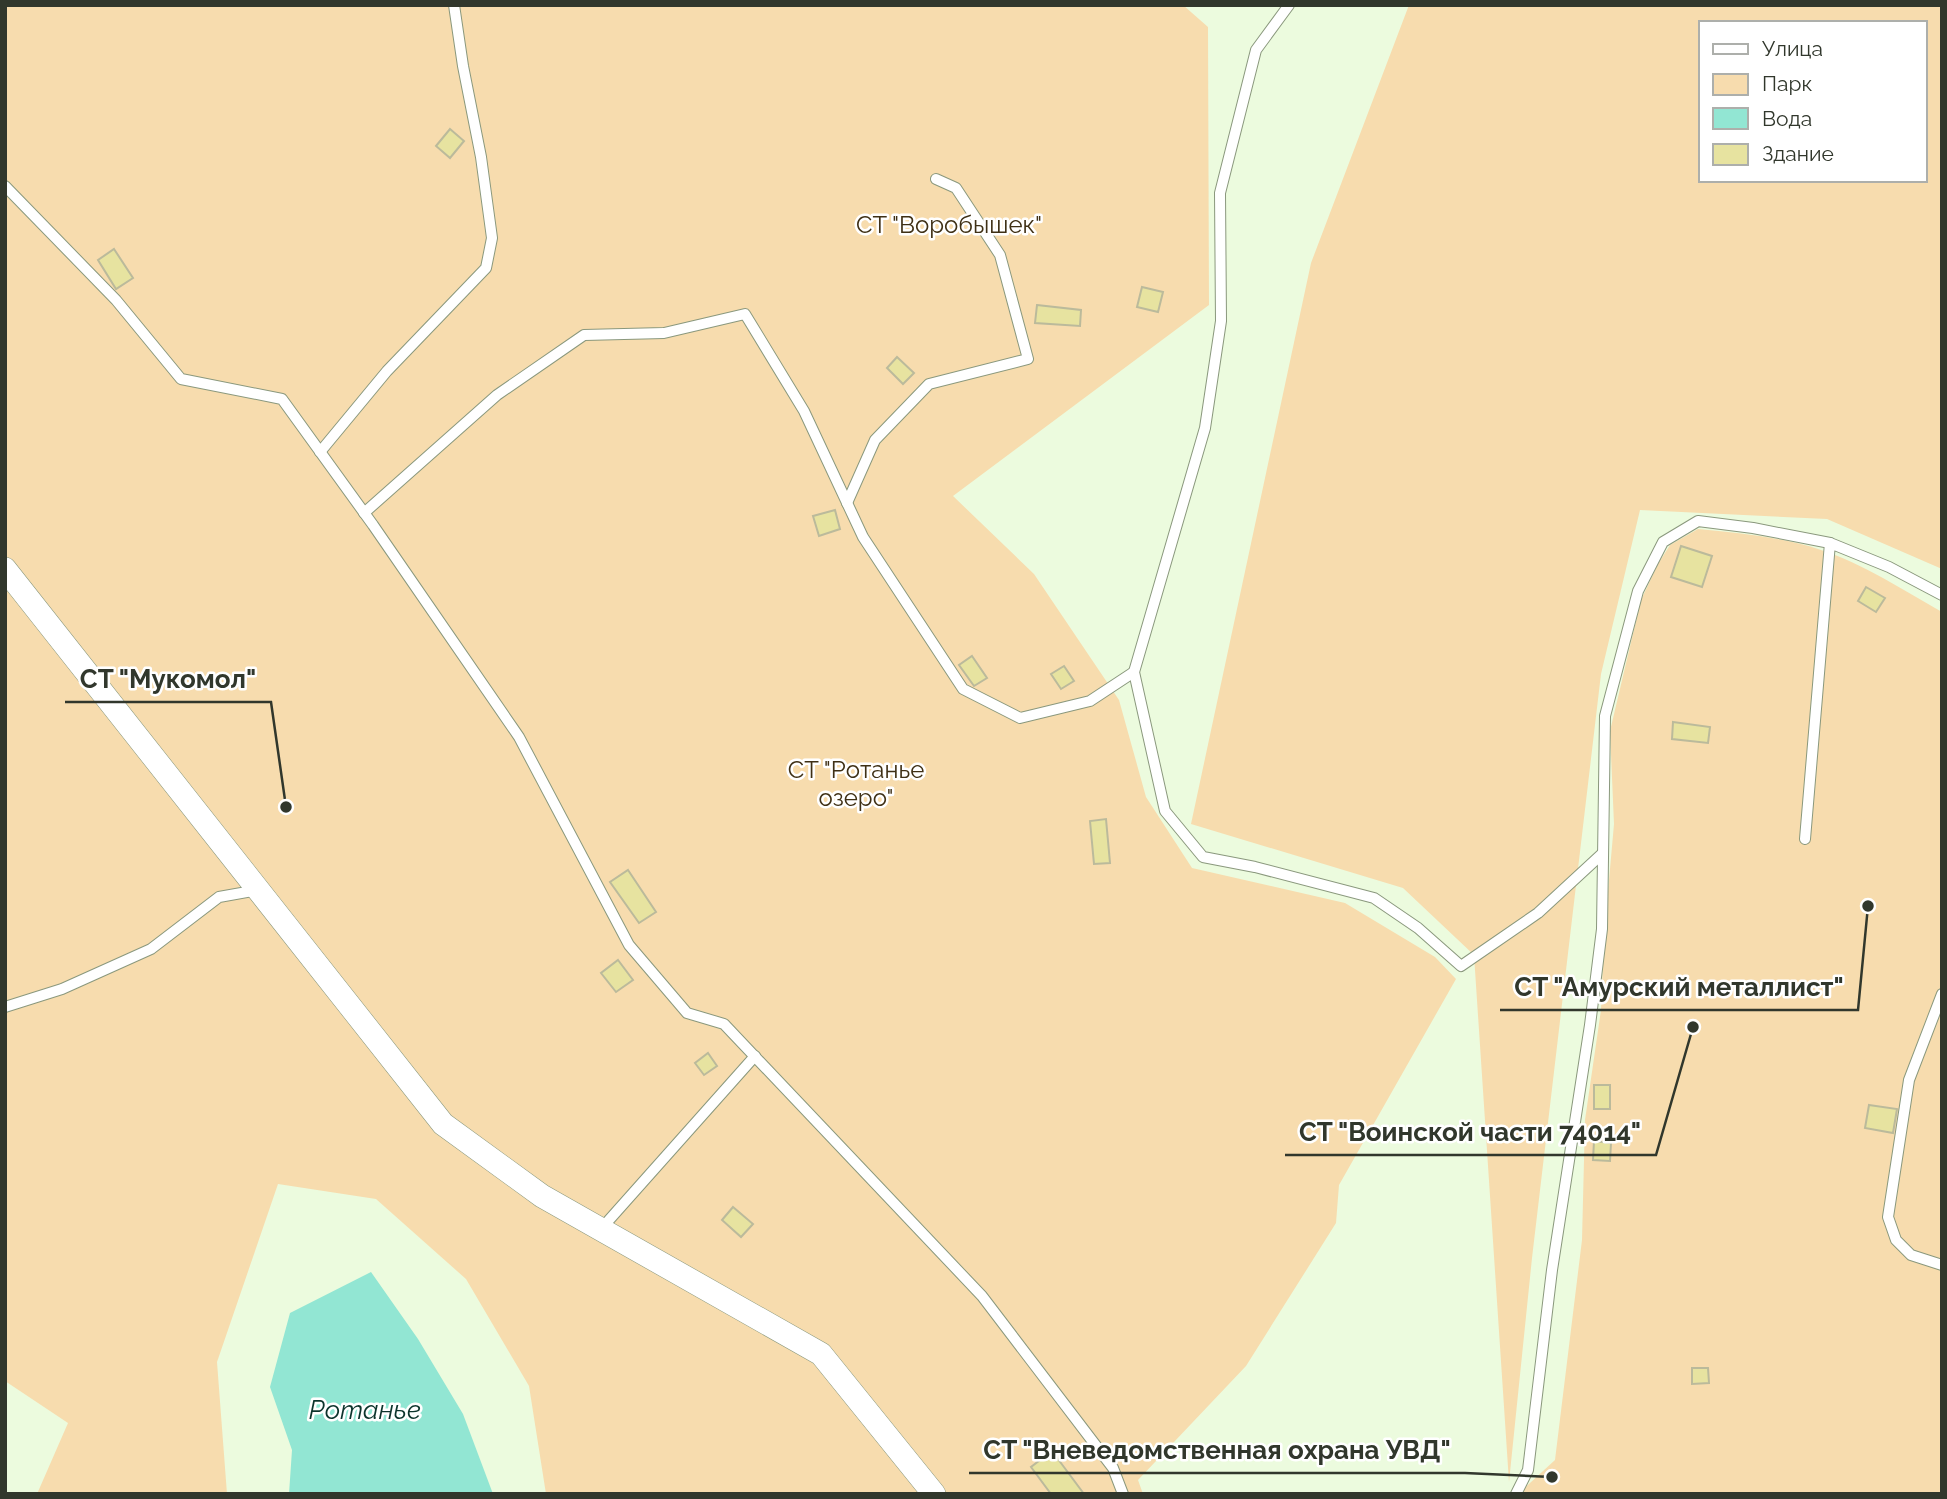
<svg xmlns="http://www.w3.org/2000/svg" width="1947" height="1499" font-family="Raleway,sans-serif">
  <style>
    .green { fill: #f7dcae; fill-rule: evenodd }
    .water { fill: #92e6d3 }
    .building { fill: #e7e3a0; stroke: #bbba9b; stroke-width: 2 }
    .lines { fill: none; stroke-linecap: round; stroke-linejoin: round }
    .service-casing { stroke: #8a987d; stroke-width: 12 }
    .minor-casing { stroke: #8a987d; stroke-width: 24 }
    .service { stroke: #fff; stroke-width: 10 }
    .minor { stroke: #fff; stroke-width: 23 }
    .labels { text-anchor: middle; stroke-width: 5; stroke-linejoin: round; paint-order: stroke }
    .park-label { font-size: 24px; fill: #3f3015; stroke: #fff }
    .water-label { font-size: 26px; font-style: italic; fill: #0c342c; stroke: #fff }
    .leader { fill: none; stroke: #31372c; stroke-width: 2.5 }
    .callout-dot { fill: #31372c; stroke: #fff; stroke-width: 2.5 }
    .callout-label { font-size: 26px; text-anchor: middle; font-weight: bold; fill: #31372c; stroke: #fff; stroke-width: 5; stroke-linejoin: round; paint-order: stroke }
  </style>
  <rect width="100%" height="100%" fill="#ecfbde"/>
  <g class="green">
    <polygon points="5,5 1183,5 1208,27 1209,305 953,496 1034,574 1119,700 1146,797 1192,868 1345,903 1435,957 1456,979 1339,1185 1336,1223 1246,1366 1138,1480 1143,1494 546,1494 529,1386 466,1279 376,1199 278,1184 217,1362 227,1494 37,1494 68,1423 5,1381"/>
    <path d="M1409 5H1942V569L1827 519 1640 510 1601 674 1532 1258 1509 1482 1474 955 1403 888 1191 824 1311 263ZM1700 23H1924V180H1700Z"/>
    <path d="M1698 529C1739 533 1782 537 1821 550 1864 564 1903 590 1942 612V1494H1518L1555 1460 1582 1240 1585 1120 1601 1010 1604 936 1614 824 1610 731 1641 600 1658 564 1670 545Z"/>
  </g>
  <polygon class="water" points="371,1272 418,1339 463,1414 493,1494 289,1494 292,1450 270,1387 290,1313"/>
  <g class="building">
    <polygon points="450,129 464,141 450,158 436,146"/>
    <polygon points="114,249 133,278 116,289 98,260"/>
    <polygon points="1142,287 1163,292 1158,312 1137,307"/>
    <polygon points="1037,305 1081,310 1080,326 1035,323"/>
    <polygon points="897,357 914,373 903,384 887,368"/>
    <polygon points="835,510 840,529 819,536 813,516"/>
    <polygon points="1681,546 1712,556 1702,587 1671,577"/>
    <polygon points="1866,587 1885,598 1876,612 1858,601"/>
    <polygon points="972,656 987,678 974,686 959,665"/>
    <polygon points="1064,666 1074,681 1061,689 1051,674"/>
    <polygon points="1673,722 1710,727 1708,743 1672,739"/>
    <polygon points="1106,819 1110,863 1094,864 1090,821"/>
    <polygon points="628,870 656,912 639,923 610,882"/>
    <polygon points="618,960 633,980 616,992 601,973"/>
    <polygon points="708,1053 717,1066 704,1075 695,1063"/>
    <rect x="1594" y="1085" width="16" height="24"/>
    <polygon points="1869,1105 1897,1109 1893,1133 1865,1128"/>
    <polygon points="1594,1141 1611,1143 1610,1161 1593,1160"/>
    <polygon points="733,1207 753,1224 741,1237 722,1220"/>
    <polygon points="1692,1368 1708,1368 1709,1383 1692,1384"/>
    <polygon points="1052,1451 1084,1494 1051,1494 1031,1467"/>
  </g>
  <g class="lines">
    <g class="service-casing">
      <g id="service">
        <polyline points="1289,5 1256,50 1220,193 1221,321 1205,428 1134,672 1165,811 1203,857 1255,867 1374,898 1418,928 1461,966 1538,913 1603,853"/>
        <polyline points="5,186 116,300 181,379 282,399 373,525 519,737 629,945 687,1013 724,1024 982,1296 1113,1468 1123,1494"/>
        <polyline points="320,452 387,371 486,268 492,238 481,157 463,66 454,5"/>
        <polyline points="847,503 875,440 929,384 1028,359 1000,255 956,188 936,179"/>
        <polyline points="364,513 497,395 584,335 664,333 745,314 804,411 863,537 963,689 1020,718 1090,701 1134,672"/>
        <polyline points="1805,839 1830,543 1889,567 1942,595"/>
        <polyline points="1942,994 1909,1080 1888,1217 1896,1240 1911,1255 1942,1265"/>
        <polyline points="5,1007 62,989 151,949 219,897 258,890"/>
        <polyline points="601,1229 755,1056"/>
        <polyline points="1516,1494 1528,1470 1552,1270 1590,1025 1602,929 1605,716 1638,591 1663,542 1698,521 1753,528 1830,543"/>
      </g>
    </g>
    <g class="minor-casing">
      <polyline id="minor" points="5,569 443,1124 542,1196 821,1354 934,1494"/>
    </g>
    <use href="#service" class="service"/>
    <use href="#minor" class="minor"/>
  </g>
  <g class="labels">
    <g class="park-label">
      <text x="949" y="233">СТ "Воробышек"</text>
      <text x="856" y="778">СТ "Ротанье<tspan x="856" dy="28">озеро"</tspan></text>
    </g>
    <g class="water-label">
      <text x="365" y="1419">Ротанье</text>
    </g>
  </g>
  <path class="leader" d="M286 807L271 702H65M1868 906L1858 1010H1500M1693 1027L1656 1155H1285M1552 1477L1465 1473H969"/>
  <g class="callout-dot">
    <circle cx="286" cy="807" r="7"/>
    <circle cx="1868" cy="906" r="7"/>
    <circle cx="1693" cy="1027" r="7"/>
    <circle cx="1552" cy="1477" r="7"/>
  </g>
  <g class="callout-label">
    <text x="168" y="688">СТ "Мукомол"</text>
    <text x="1679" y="996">СТ "Амурский металлист"</text>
    <text x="1470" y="1141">СТ "Воинской части 74014"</text>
    <text x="1217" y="1459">СТ "Вневедомственная охрана УВД"</text>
  </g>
  <rect width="1947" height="1499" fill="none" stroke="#31372c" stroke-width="14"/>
  <rect x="1699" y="21" width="228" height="161" fill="#ffffff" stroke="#adafab" stroke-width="2"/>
  <rect x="1713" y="44" width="35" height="10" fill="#ffffff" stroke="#adafab" stroke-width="2"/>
  <text x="1762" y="56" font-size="21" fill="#31372c">Улица</text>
  <rect x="1713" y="74" width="35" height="21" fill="#f7dcae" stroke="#adafab" stroke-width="2"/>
  <text x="1762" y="91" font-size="21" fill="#31372c">Парк</text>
  <rect x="1713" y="108" width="35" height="21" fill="#92e6d3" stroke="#adafab" stroke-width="2"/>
  <text x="1762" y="126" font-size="21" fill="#31372c">Вода</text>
  <rect x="1713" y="144" width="35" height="21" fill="#e7e3a0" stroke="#adafab" stroke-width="2"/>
  <text x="1762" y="161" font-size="21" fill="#31372c">Здание</text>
</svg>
